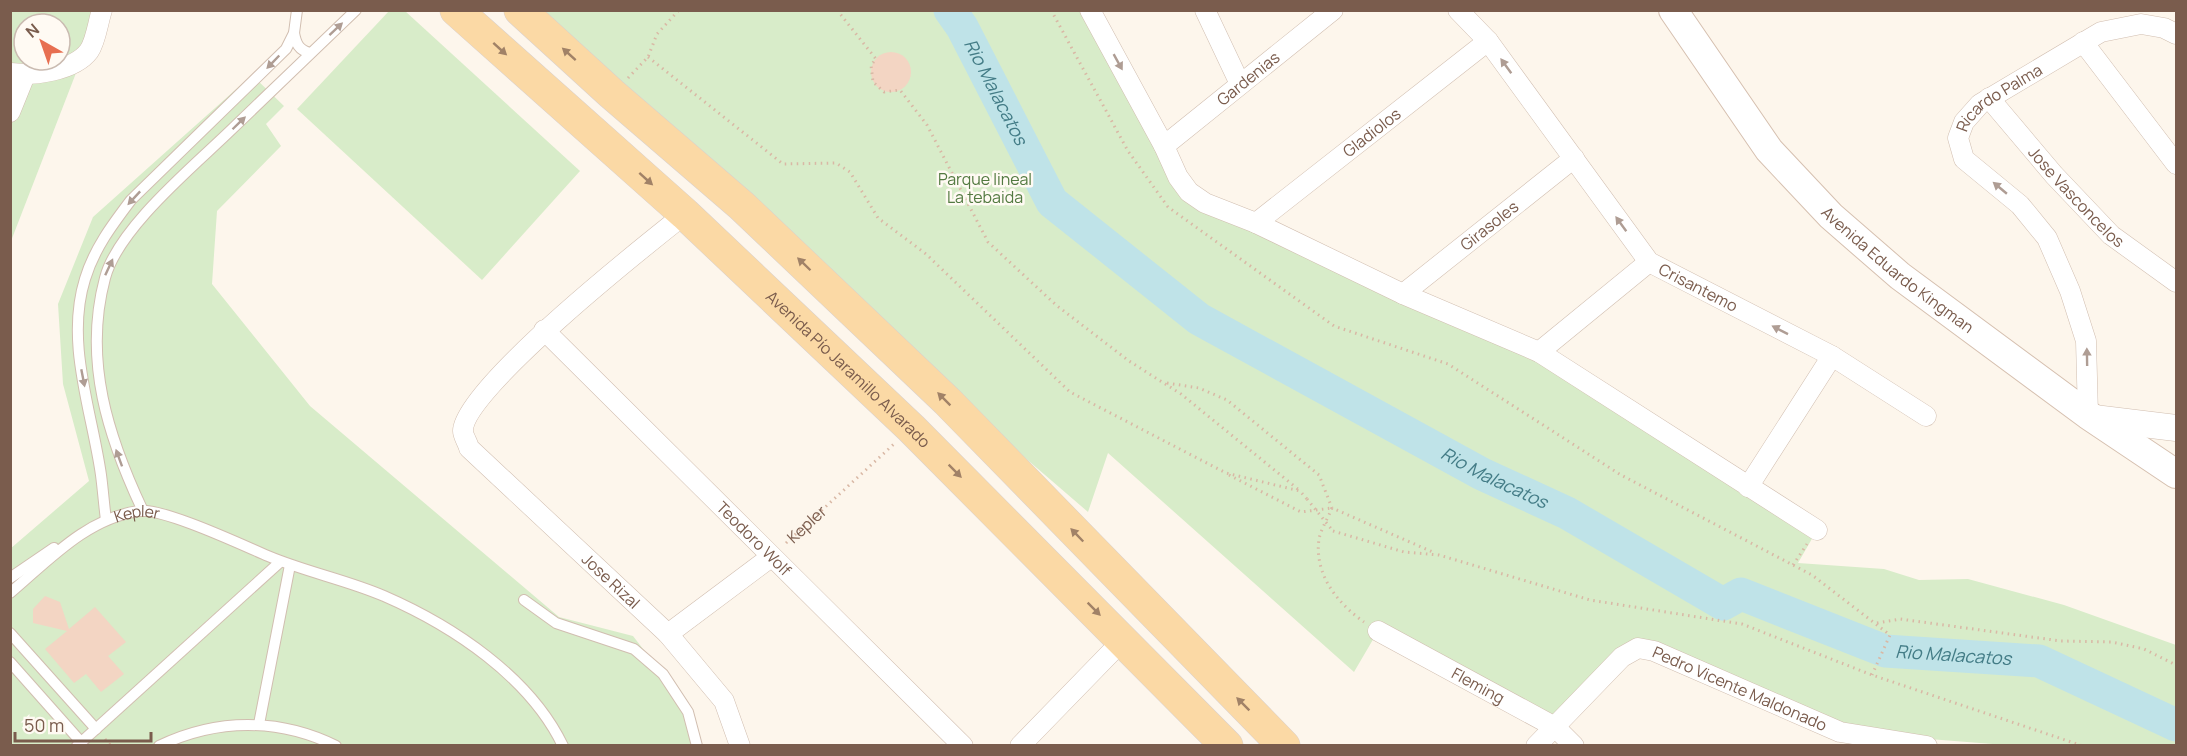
<svg xmlns="http://www.w3.org/2000/svg" width="2187" height="756" font-family="Manrope,sans-serif">
  <style>
    .green { fill: #d8ecc9; fill-rule: evenodd }
    .lines { fill: none; stroke-linecap: round; stroke-linejoin: round }
    .river { stroke: #bfe3e8; stroke-width: 33 }
    .building { fill: #f3d5c3 }
    .service-casing { stroke: #d1beb0; stroke-width: 12 }
    .minor-casing { stroke: #d1beb0; stroke-width: 21 }
    .tertiary-casing { stroke: #d1beb0; stroke-width: 27 }
    .secondary-casing { stroke: #d6c0b0; stroke-width: 30 }
    .primary-casing { stroke: #dad1cd; stroke-width: 33 }
    .path { stroke: #d9b8a5; stroke-width: 3; stroke-dasharray: 1.5 4.5; stroke-linecap: butt }
    .service { stroke: #fff; stroke-width: 10 }
    .minor { stroke: #fff; stroke-width: 20 }
    .tertiary { stroke: #fff; stroke-width: 26 }
    .secondary { stroke: #fff; stroke-width: 28 }
    .primary { stroke: #fbd9a5; stroke-width: 32 }
    .path-bridge { stroke: #d9b8a5; stroke-width: 3; stroke-dasharray: 1.5 4.5; stroke-linecap: butt }
    .oneway { fill: #af9d94 }
    .oneway2 { fill: #a18267 }
    .labels { text-anchor: middle; stroke-width: 5; stroke-linejoin: round; paint-order: stroke }
    .street-label { font-size: 16px; fill: #7a5c4d; stroke: #fffaf3 }
    .park-label { font-size: 16px; fill: #537a41; stroke: #fffaf3 }
    .water-label { font-size: 18px; font-style: italic; fill: #437c86; stroke: #fffaf3 }
  </style>
  <rect width="100%" height="100%" fill="#fdf6ec"/>
  <g class="green">
    <path d="M11 11H100L11 241ZM24 24H60V60H24Z"/>
    <polygon points="389,11 405,11 580,171 482,280 297,109"/>
    <polygon points="520,11 1090,11 1189,192 1539,352 1817,530 1798,563 1884,569 1919,580 1968,579 2064,605 2176,645 2176,745 2018,746 1840,732 1638,648 1555,727 1378,631 1354,672 1108,453 1088,512 827,287"/>
    <polygon points="252,75 284,106 266,124 281,146 217,211 212,284 310,406 559,617 633,636 684,702 699,745 11,745 10,549 89,481 63,384 58,304 93,217"/>
  </g>
  <g class="lines">
    <path class="river" id="s1" d="M950 10 962 27 1052 202 1199 319 1482 474 1567 513 1723 604 1741 594 1885 651 2039 661 2176 725"/>
  </g>
  <g class="building">
    <circle cx="891" cy="72" r="20"/>
    <polygon points="45,596 60,602 69,629 95,607 126,642 108,656 124,674 101,692 86,674 74,683 45,649 67,631 33,623 33,609"/>
  </g>
  <g class="lines">
    <g class="service-casing">
      <g id="service">
        <path d="M294 33C296 44 299 50 310 53"/>
        <path d="M143 511C108 437 83 360 105 278 118 228 194 166 231 130 273 90 314 50 356 10"/>
        <path d="M106 520C104 505 103 490 101 475 92 411 65 343 85 279 94 249 112 225 131 200L286 49 294 33 297 10"/>
        <polyline points="10,578 54,548"/>
        <path id="s3" d="M10 593C49 560 87 518 139 511 164 508 242 545 268 556 306 572 347 580 384 596 453 626 530 677 563 746"/>
        <polyline points="524,600 556,623 634,649 663,674 688,712 697,746"/>
        <polyline points="10,633 96,729"/>
        <polyline points="10,662 81,742"/>
        <polyline points="259,724 290,565"/>
        <polyline points="77,746 280,562"/>
        <path d="M159 746C217 718 279 718 336 746"/>
      </g>
    </g>
    <g class="minor-casing">
      <g id="minor">
        <polyline points="1090,10 1164,146 1178,177 1189,192 1205,203 1256,223 1403,294 1539,352 1817,530"/>
        <polyline points="1205,10 1240,84"/>
        <path id="s4" d="M1458 10 1488 41 1649 262 1832 356 1926 416"/>
        <polyline points="2083,42 2176,164"/>
        <path d="M10 73C33 76 74 71 89 51 96 41 98 22 102 10"/>
        <path id="s5" d="M1989 98 2054 175 2111 235 2176 282"/>
        <polyline points="10,112 25,75"/>
        <path id="s6" d="M1164 146 1333 10"/>
        <path id="s7" d="M685 214C647 244 462 390 463 431 463 436 468 443 469 448L668 634 724 701 740 746"/>
        <path id="s8" d="M1256 223 1488 41"/>
        <path id="s9" d="M1403 294 1574 158"/>
        <path id="s10" d="M544 330 963 746"/>
        <polyline points="1539,352 1649,262"/>
        <path id="s11" d="M2088 415 2086 341 2070 291 2047 238 2020 205 1964 159 1958 138 1964 122 1980 104 2101 32 2141 24 2164 28 2176 34"/>
        <polyline points="1748,487 1832,356"/>
        <path id="s12" d="M1378 631 1555 727 1574 746"/>
        <polyline points="668,634 771,557"/>
        <polyline points="1020,746 1124,639"/>
        <path id="s13" d="M1536 746 1622 657 1638 648 1654 651 1840 732 1927 746"/>
      </g>
    </g>
    <g class="tertiary-casing">
      <polyline id="tertiary" points="2094,418 2176,428"/>
    </g>
    <g class="secondary-casing">
      <g id="secondary">
        <path id="s14" d="M1673 10 1769 150 1831 216 1900 276 2088 415 2176 474"/>
      </g>
    </g>
    <g class="primary-casing">
      <g id="primary">
        <path id="s15" d="M456 10 685 214 911 428 1227 746"/>
        <polyline points="520,10 612,94 742,206 947,401 1284,746"/>
      </g>
    </g>
    <g class="path">
      <polyline points="837,10 876,59 871,65 873,82 884,92 900,90 927,125 988,242 1056,305 1129,361 1181,394 1299,490"/>
      <polyline points="1051,10 1128,151 1168,207 1334,326 1448,364 1621,475 1812,575 1890,635 1872,675"/>
      <polyline points="648,57 783,164 836,163 850,172 878,218 926,254 1070,392 1226,473 1300,491 1307,499"/>
      <polyline points="628,78 648,57 657,34 679,10"/>
      <polyline points="1167,383 1199,388 1227,400 1319,475 1332,508 1435,553"/>
      <polyline points="1229,475 1301,512 1332,508"/>
      <path d="M1332 508C1328 518 1321 529 1319 539 1314 574 1337 603 1364 622"/>
      <polyline points="1333,531 1404,552 1439,555 1590,600 1742,624 1872,675 2083,746"/>
      <path id="s2" d="M786 543 894 444"/>
      <polyline points="1793,565 1807,544"/>
      <polyline points="1877,623 1900,619 2061,641 2112,642 2144,649 2176,665"/>
      <polyline points="105,739 111,746"/>
    </g>
    <use href="#service" class="service"/>
    <use href="#minor" class="minor"/>
    <use href="#tertiary" class="tertiary"/>
    <use href="#secondary" class="secondary"/>
    <use href="#primary" class="primary"/>
    <polyline class="path-bridge" points="1307,499 1333,531"/>
  </g>
  <defs><path id="oneway-solid" d="M-6-.8H1V-3.2L6.5 0L1 3.2V.8H-6Z" transform="scale(1.5)"/></defs>
  <g class="oneway">
    <use href="#oneway-solid" transform="translate(336 29) rotate(-43)"/>
    <use href="#oneway-solid" transform="translate(273 62) rotate(134)"/>
    <use href="#oneway-solid" transform="translate(1118 62) rotate(61)"/>
    <use href="#oneway-solid" transform="translate(1506 66) rotate(-126)"/>
    <use href="#oneway-solid" transform="translate(239 123) rotate(-44)"/>
    <use href="#oneway-solid" transform="translate(2000 188) rotate(-140)"/>
    <use href="#oneway-solid" transform="translate(134 198) rotate(133)"/>
    <use href="#oneway-solid" transform="translate(1621 224) rotate(-126)"/>
    <use href="#oneway-solid" transform="translate(109 267) rotate(-65)"/>
    <use href="#oneway-solid" transform="translate(1780 330) rotate(-153)"/>
    <use href="#oneway-solid" transform="translate(2087 357) rotate(-91)"/>
    <use href="#oneway-solid" transform="translate(83 378) rotate(79)"/>
    <use href="#oneway-solid" transform="translate(119 458) rotate(-110)"/>
  </g>
  <g class="oneway2">
    <use href="#oneway-solid" transform="translate(500 49) rotate(42)"/>
    <use href="#oneway-solid" transform="translate(569 54) rotate(-138)"/>
    <use href="#oneway-solid" transform="translate(646 179) rotate(42)"/>
    <use href="#oneway-solid" transform="translate(804 264) rotate(-136)"/>
    <use href="#oneway-solid" transform="translate(944 399) rotate(-135)"/>
    <use href="#oneway-solid" transform="translate(955 471) rotate(45)"/>
    <use href="#oneway-solid" transform="translate(1077 535) rotate(-134)"/>
    <use href="#oneway-solid" transform="translate(1094 609) rotate(45)"/>
    <use href="#oneway-solid" transform="translate(1243 704) rotate(-135)"/>
  </g>
  <g class="labels">
    <g class="street-label">
      <text dy="6" stroke="none"><textPath href="#s6" startOffset="108">Gardenias</textPath></text>
      <text dy="6" stroke="none"><textPath href="#s11" startOffset="381">Ricardo Palma</textPath></text>
      <text dy="6" stroke="none"><textPath href="#s8" startOffset="147">Gladiolos</textPath></text>
      <text dy="6" stroke="none"><textPath href="#s5" startOffset="132">Jose Vasconcelos</textPath></text>
      <text dy="6" stroke="none"><textPath href="#s9" startOffset="110">Girasoles</textPath></text>
      <text dy="6" stroke="none"><textPath href="#s14" startOffset="346">Avenida Eduardo Kingman</textPath></text>
      <text dy="6" stroke="none"><textPath href="#s4" startOffset="372">Crisantemo</textPath></text>
      <text dy="6" stroke="none"><textPath href="#s15" startOffset="532">Avenida Pío Jaramillo Alvarado</textPath></text>
      <text dy="6" stroke="none"><textPath href="#s3" startOffset="153">Kepler</textPath></text>
      <text dy="6" stroke="none"><textPath href="#s2" startOffset="28">Kepler</textPath></text>
      <text dy="6" stroke="none"><textPath href="#s10" startOffset="296">Teodoro Wolf</textPath></text>
      <text dy="6" stroke="none"><textPath href="#s7" startOffset="526">Jose Rizal</textPath></text>
      <text dy="6" stroke="none"><textPath href="#s12" startOffset="114">Fleming</textPath></text>
      <text dy="6" stroke="none"><textPath href="#s13" startOffset="252">Pedro Vicente Maldonado</textPath></text>
    </g>
    <g class="park-label">
      <text x="985" y="185">Parque lineal<tspan x="985" dy="18">La tebaida</tspan></text>
    </g>
    <g class="water-label">
      <text dy="6" stroke="none"><textPath href="#s1" startOffset="94">Rio Malacatos</textPath></text>
      <text dy="6" stroke="none"><textPath href="#s1" startOffset="741">Rio Malacatos</textPath></text>
      <text dy="6" stroke="none"><textPath href="#s1" startOffset="1246">Rio Malacatos</textPath></text>
    </g>
  </g>
  <rect width="2187" height="756" fill="none" stroke="#7a5c4d" stroke-width="24"/>
  <g transform="translate(42 42) rotate(320)"><circle r="28" fill="#fffaf3" stroke="#cabbb1" stroke-width="1.5"/>
  <path d="M0-4.5L10 22L0 15L-10 22Z" fill="#e76f51"/>
  <text y="-9" font-size="16" font-weight="bold" text-anchor="middle" fill="#7a5c4d">N</text>
  </g>
  <path d="M15 732v9h136v-9" fill="none" stroke="#7a5c4d" stroke-width="3"/>
  <text x="24" y="732" font-size="18" fill="#7a5c4d" stroke="#fffaf3" stroke-width="4.5" paint-order="stroke">50 m</text>
</svg>
